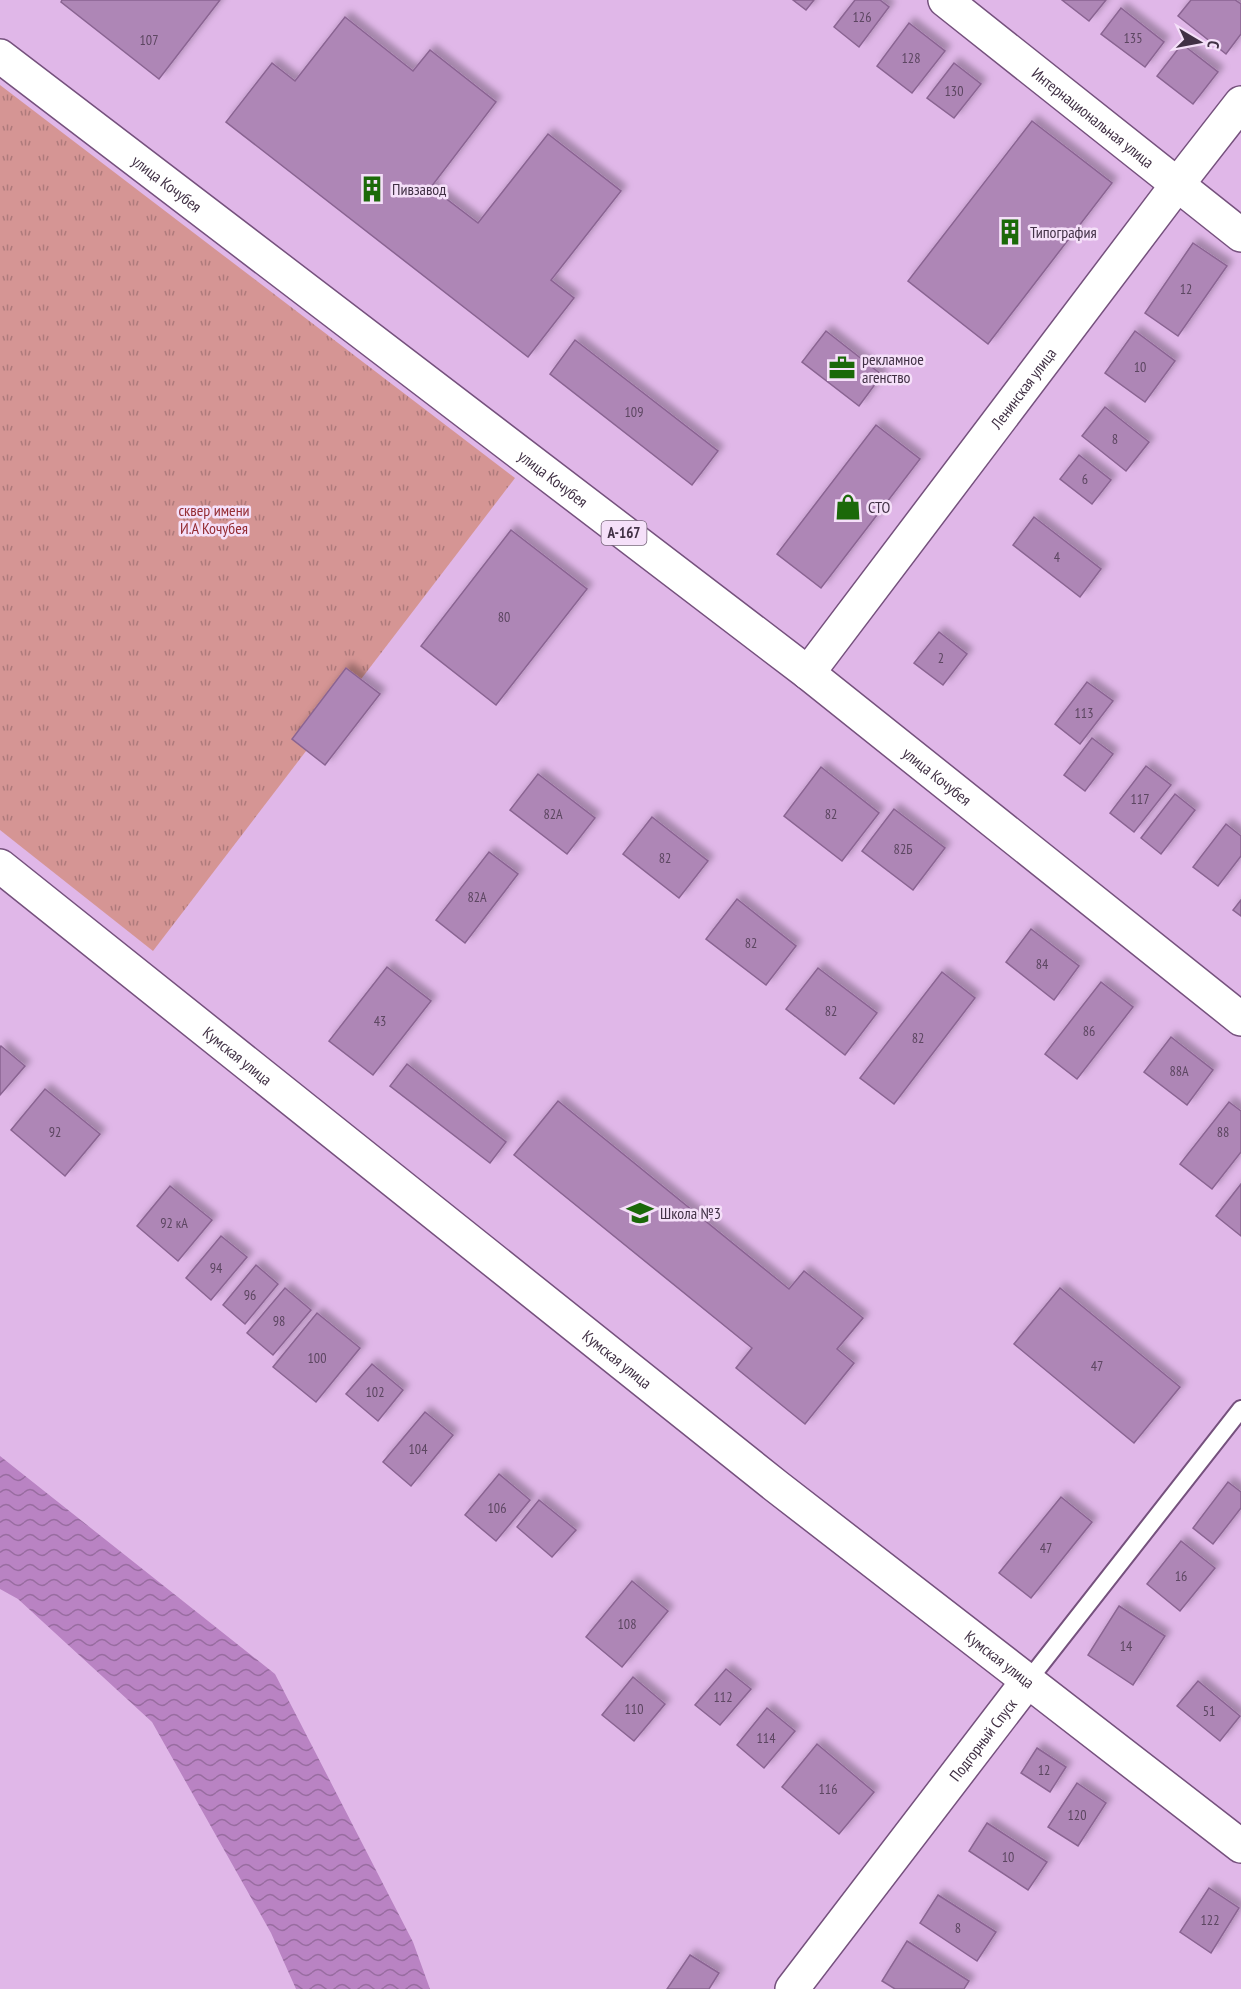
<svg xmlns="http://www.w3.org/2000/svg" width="1241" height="1989" font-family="'PT Sans Narrow',sans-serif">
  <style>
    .park { fill: url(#park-tufts) }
    .water { fill: url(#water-waves) }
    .building { fill: #ae86b6; stroke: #8a6492; stroke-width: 1.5; filter: url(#shadow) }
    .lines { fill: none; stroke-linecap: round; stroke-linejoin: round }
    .service-casing { stroke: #75517d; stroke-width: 20 }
    .minor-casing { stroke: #75517d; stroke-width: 36 }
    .primary-casing { stroke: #75517d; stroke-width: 36 }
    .service { stroke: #fff; stroke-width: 16 }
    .minor { stroke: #fff; stroke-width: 33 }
    .primary { stroke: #fff; stroke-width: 33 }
    .labels { text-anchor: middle; stroke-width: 5; stroke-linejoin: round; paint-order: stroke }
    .number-label { font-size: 14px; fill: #5c4661 }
    .shield { fill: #f5e0f9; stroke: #77667b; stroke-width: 1.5 }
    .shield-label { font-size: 15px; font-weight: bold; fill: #413145 }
    .street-label { font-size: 16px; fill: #413145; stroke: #f5e0f9 }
    .poi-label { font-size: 16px; fill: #413145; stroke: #f5e0f9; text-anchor: start }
    .park-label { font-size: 16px; fill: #952d34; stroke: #f5e0f9 }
  </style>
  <defs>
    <pattern id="park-tufts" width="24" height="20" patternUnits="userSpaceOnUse" patternTransform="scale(1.5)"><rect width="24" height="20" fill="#d59594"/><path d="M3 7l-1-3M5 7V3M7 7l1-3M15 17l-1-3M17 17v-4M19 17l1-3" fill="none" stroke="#ae7a7b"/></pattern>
    <pattern id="water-waves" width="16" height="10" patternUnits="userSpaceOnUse" patternTransform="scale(1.5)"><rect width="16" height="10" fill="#b983c3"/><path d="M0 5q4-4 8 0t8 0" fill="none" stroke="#986ca0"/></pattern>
    <filter id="shadow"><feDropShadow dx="5.5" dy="-5.5" stdDeviation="3" flood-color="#0004"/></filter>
  </defs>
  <rect width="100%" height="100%" fill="#e0b7e8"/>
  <polygon class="park" points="0,85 515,478 153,951 0,830"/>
  <polygon class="water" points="0,1456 275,1674 413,1942 430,1989 296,1989 271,1933 152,1722 18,1599 0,1589"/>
  <g class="building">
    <polygon points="62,0 220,0 159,79 61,2"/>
    <polygon points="793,0 814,0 806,10"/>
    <polygon points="855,0 880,0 889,7 859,47 834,27"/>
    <polygon points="1062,0 1106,0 1089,21"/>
    <polygon points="1191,0 1235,0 1241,4 1241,34 1226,54 1178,16"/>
    <polygon points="1121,8 1164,42 1145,67 1101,34"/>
    <polygon points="345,17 413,71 430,50 496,102 431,187 478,223 548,134 621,191 551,280 574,298 528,357 226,122 272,63 295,81"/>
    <polygon points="909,23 945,51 912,93 877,66"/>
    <polygon points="1182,44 1218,72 1193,104 1157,76"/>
    <polygon points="954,63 981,84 954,118 927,98"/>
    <polygon points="1032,121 1112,183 988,344 908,281"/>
    <polygon points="1193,243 1227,266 1178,336 1145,313"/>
    <polygon points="826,331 882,375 859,406 802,362"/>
    <polygon points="1135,331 1175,361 1145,402 1105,373"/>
    <polygon points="575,340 718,451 692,485 550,374"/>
    <polygon points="1105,407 1149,442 1126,471 1082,436"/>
    <polygon points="876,425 920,459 821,588 777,554"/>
    <polygon points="1079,455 1111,480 1092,504 1060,479"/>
    <polygon points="1034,517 1101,569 1080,597 1013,545"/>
    <polygon points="511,530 587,589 496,705 421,646"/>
    <polygon points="939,632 967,654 943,685 914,663"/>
    <polygon points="346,668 380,694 325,765 292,739"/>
    <polygon points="1087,682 1113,701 1080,744 1055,724"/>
    <polygon points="1092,738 1113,754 1085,791 1064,775"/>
    <polygon points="1146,766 1171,785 1134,832 1110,813"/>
    <polygon points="821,767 879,813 842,861 784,816"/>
    <polygon points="538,774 595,818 567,854 510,810"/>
    <polygon points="1175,794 1195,810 1161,854 1141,838"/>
    <polygon points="894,809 945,848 913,890 862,851"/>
    <polygon points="652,817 708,861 679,898 623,854"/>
    <polygon points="1226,824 1241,836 1241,856 1218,886 1193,867"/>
    <polygon points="489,852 518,874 465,943 436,920"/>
    <polygon points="737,899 796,946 766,985 706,939"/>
    <polygon points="1241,900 1241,916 1233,910"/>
    <polygon points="1031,929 1079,966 1054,1000 1006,962"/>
    <polygon points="387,967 431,1001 373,1075 329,1041"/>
    <polygon points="818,968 877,1013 845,1055 786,1009"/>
    <polygon points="942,972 975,998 894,1104 860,1078"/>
    <polygon points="1101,982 1133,1007 1077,1079 1045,1054"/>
    <polygon points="1171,1037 1213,1070 1187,1105 1144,1072"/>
    <polygon points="1,1046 25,1066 0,1095 0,1048"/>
    <polygon points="407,1064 506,1142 490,1163 390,1086"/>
    <polygon points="45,1089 100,1134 65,1176 11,1130"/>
    <polygon points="558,1101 789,1289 804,1271 863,1318 837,1349 854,1363 805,1424 736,1368 752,1348 514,1155"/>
    <polygon points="1229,1102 1241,1111 1241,1152 1212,1189 1180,1164"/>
    <polygon points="1241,1184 1241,1236 1216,1216"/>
    <polygon points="170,1186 212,1220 178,1261 137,1226"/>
    <polygon points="221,1236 247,1257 211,1300 186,1278"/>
    <polygon points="256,1265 278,1284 245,1324 223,1305"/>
    <polygon points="285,1288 311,1310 273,1355 247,1333"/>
    <polygon points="1060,1288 1180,1387 1134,1443 1014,1344"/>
    <polygon points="317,1313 360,1348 316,1402 273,1367"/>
    <polygon points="372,1364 403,1390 378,1421 346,1394"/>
    <polygon points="425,1412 453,1435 411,1486 383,1462"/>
    <polygon points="499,1474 530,1500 496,1541 465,1515"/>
    <polygon points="1228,1482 1241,1492 1241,1508 1213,1544 1193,1528"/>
    <polygon points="1061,1497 1092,1522 1031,1598 999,1573"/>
    <polygon points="539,1500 576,1530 552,1557 517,1527"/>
    <polygon points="1181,1541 1215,1568 1180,1611 1147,1584"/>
    <polygon points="632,1581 668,1611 622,1667 586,1637"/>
    <polygon points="1119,1606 1165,1636 1133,1685 1088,1655"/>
    <polygon points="726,1669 751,1689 720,1725 695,1705"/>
    <polygon points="633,1677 665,1704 634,1741 602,1715"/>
    <polygon points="1198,1681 1240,1716 1220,1741 1177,1706"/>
    <polygon points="767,1708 795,1731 764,1768 737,1745"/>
    <polygon points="817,1744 874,1792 839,1834 782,1787"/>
    <polygon points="1037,1748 1066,1767 1050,1792 1021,1773"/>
    <polygon points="1077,1783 1106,1803 1078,1846 1048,1827"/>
    <polygon points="987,1823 1047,1862 1028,1890 969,1851"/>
    <polygon points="1209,1888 1239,1908 1211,1953 1180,1932"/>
    <polygon points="938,1895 996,1932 977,1961 920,1923"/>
    <polygon points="907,1941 969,1981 964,1989 895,1989 882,1981"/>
    <polygon points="690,1955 719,1973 709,1989 667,1989"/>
  </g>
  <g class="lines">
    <g class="service-casing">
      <polyline id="service" points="1027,1682 1241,1409"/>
    </g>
    <g class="minor-casing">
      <g id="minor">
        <path id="s1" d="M945 0 1241 235"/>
        <path id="s2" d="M808 673 1177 185 1241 103"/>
        <path id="s3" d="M0 866 776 1486 1241 1846"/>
        <path id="s4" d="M792 1989 1027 1682"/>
      </g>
    </g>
    <g class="primary-casing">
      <g id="primary">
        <path id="s5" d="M0 56 808 673 1241 1019"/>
      </g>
    </g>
    <use href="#service" class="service"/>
    <use href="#minor" class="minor"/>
    <use href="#primary" class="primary"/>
  </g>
  <defs>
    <g id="building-bare" transform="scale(2.07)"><path d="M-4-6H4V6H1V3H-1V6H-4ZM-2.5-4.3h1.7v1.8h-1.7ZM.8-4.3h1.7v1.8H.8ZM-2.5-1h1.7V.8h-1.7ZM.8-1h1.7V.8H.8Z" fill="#1b6909" stroke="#f5e0f9" stroke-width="2.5" paint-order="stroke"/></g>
    <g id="office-bare" transform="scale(2.07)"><path d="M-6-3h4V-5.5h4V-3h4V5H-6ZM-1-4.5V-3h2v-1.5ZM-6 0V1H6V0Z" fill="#1b6909" stroke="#f5e0f9" stroke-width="2.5" paint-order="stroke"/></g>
    <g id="shop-bare" transform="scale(2.07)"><path d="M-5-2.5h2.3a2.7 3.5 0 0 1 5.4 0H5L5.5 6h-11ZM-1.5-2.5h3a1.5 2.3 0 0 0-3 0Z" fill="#1b6909" stroke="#f5e0f9" stroke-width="2.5" paint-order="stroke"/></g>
    <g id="school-bare" transform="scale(2.07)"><path d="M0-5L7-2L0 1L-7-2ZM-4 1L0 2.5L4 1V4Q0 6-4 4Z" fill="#1b6909" stroke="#f5e0f9" stroke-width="2.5" paint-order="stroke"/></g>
  </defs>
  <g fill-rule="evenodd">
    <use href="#building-bare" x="372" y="189"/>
    <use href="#building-bare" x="1010" y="232"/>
    <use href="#office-bare" x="842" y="368"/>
    <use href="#shop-bare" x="848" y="507"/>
    <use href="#school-bare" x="640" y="1213"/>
  </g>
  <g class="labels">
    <g class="number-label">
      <text x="862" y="22">126</text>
      <text x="1133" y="43">135</text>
      <text x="149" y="45">107</text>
      <text x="911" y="63">128</text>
      <text x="954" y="96">130</text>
      <text x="1186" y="294">12</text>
      <text x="1140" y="372">10</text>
      <text x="634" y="417">109</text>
      <text x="1115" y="444">8</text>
      <text x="1085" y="484">6</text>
      <text x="1057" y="562">4</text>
      <text x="504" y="622">80</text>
      <text x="941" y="663">2</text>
      <text x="1084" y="718">113</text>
      <text x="1140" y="804">117</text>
      <text x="553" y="819">82А</text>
      <text x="831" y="819">82</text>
      <text x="903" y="854">82Б</text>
      <text x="665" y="863">82</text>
      <text x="477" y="902">82А</text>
      <text x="751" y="948">82</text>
      <text x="1042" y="969">84</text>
      <text x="831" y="1016">82</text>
      <text x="380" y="1026">43</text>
      <text x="1089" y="1036">86</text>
      <text x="918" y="1043">82</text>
      <text x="1179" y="1076">88А</text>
      <text x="55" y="1137">92</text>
      <text x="1223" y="1137">88</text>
      <text x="174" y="1228">92 кА</text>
      <text x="216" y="1273">94</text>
      <text x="250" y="1300">96</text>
      <text x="279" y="1326">98</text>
      <text x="317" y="1363">100</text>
      <text x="1097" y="1371">47</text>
      <text x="375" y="1397">102</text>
      <text x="418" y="1454">104</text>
      <text x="497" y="1513">106</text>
      <text x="1046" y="1553">47</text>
      <text x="1181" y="1581">16</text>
      <text x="627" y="1629">108</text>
      <text x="1126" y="1651">14</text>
      <text x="723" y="1702">112</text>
      <text x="634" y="1714">110</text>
      <text x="1209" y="1716">51</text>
      <text x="766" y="1743">114</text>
      <text x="1044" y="1775">12</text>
      <text x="828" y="1794">116</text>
      <text x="1077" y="1820">120</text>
      <text x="1008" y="1862">10</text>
      <text x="1210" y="1925">122</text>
      <text x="958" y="1933">8</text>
    </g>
    <rect class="shield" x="601.5" y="521" width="45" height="24" rx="4.5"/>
    <g class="shield-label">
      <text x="624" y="538">А-167</text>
    </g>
    <g class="street-label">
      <text dy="6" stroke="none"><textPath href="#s1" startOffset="189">Интернациональная улица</textPath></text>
      <text dy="6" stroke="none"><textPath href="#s5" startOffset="210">улица Кочубея</textPath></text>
      <text dy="6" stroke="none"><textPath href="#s2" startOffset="357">Ленинская улица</textPath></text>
      <text dy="6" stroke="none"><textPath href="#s5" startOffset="696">улица Кочубея</textPath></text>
      <text dy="6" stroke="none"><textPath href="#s5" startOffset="1182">улица Кочубея</textPath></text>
      <text dy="6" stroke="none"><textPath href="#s3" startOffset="304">Кумская улица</textPath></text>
      <text dy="6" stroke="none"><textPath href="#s3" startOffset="790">Кумская улица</textPath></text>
      <text dy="6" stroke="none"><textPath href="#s3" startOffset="1276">Кумская улица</textPath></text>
      <text dy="6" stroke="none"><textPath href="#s4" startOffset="314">Подгорный Спуск</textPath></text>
    </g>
    <g class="poi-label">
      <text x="392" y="195">Пивзавод</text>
      <text x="1030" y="238">Типография</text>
      <text x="862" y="365">рекламное<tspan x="862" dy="18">агенство</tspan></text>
      <text x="868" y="513">СТО</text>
      <text x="660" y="1219">Школа №3</text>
    </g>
    <g class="park-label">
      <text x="214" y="516">сквер имени<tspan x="214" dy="18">И.А Кочубея</tspan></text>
    </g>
  </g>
  <g transform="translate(1199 42) rotate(100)" stroke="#f5e0f9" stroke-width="4.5" paint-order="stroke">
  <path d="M0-4.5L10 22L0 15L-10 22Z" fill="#413145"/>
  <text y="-9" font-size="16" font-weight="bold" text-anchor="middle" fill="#413145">С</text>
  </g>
</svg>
